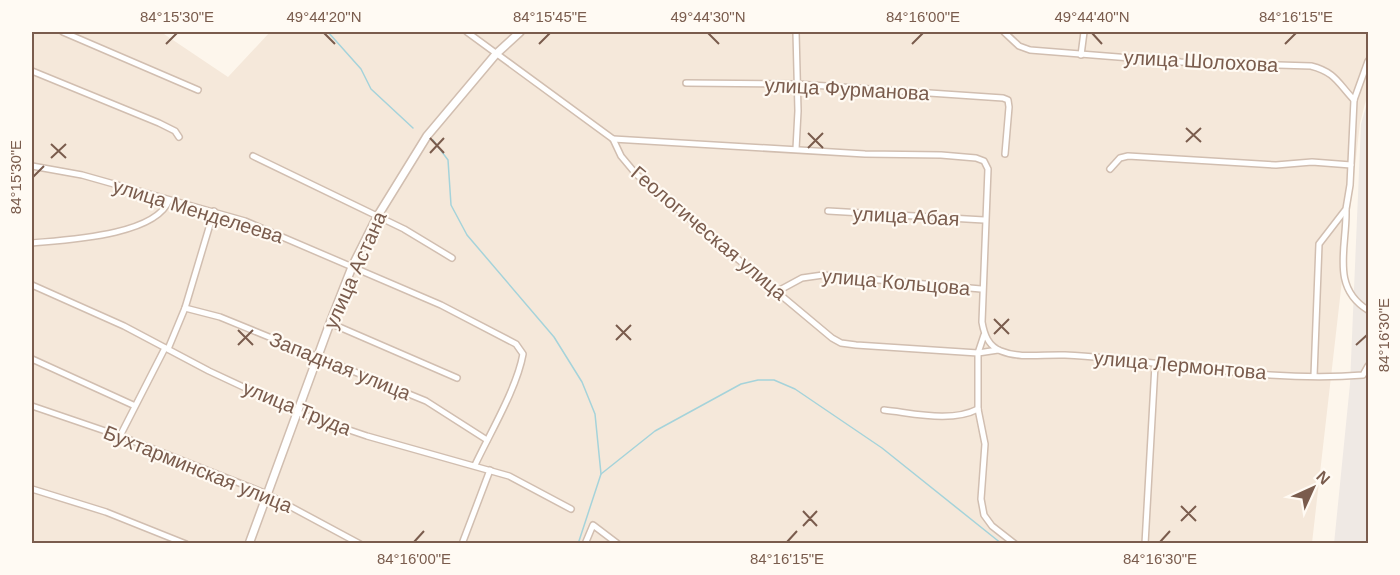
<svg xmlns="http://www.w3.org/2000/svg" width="1400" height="575" font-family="Helvetica,sans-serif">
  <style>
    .residential { fill: #f5e8da }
    .industrial { fill: #efe9e4 }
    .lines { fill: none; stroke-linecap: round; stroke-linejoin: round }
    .stream { stroke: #a5d3da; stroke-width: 1.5 }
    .minor-casing { stroke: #d1beb0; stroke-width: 8 }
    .tertiary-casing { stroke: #d1beb0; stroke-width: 10 }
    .minor { stroke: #fff; stroke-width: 5 }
    .tertiary { stroke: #fff; stroke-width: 7 }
    .ticks { fill: none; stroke: #7a5c4d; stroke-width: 2 }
    .labels { text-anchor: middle; stroke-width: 4.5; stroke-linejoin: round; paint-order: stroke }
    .street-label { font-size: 20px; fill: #7a5c4d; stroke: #fffaf3 }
    .neatline { fill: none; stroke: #7a5c4d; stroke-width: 2 }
    .ticks-label { font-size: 15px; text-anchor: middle; fill: #7a5c4d }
  </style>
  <rect width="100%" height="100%" fill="#fdf6ec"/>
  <polygon class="residential" points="32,32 161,32 228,77 270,32 1368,32 1368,92 1360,123 1312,543 32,543"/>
  <polygon class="industrial" points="1368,100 1368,543 1334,544 1350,384 1361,124"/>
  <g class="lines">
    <g class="stream">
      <polyline points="328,32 361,69 371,89 413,128"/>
      <polyline points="433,140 448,160 451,205 467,235 554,337 582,382 595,414 601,474"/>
      <polyline points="578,544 601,474 655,431 741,384 758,380 774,380 795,389 882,448 1002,544"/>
    </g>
    <g class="minor-casing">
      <g id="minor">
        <polyline points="63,32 198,90"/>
        <polyline points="467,32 613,139 621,156 636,174 832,338 841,343 856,345 978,353 998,350"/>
        <path d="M1004 32 1019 46 1030 50 1181 62 1311 66C1335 72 1338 83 1354 100"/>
        <polyline points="1081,55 1084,32"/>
        <polyline points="32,71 159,123 175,131 179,137"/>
        <polyline points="686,83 797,84 1003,98 1008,100 1009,107 1005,154"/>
        <path d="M613 139 865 154 941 155 976 158 984 161 988 169 982 322C984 334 988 346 1001 351 1020 359 1044 354 1065 355 1163 360 1263 383 1363 375L1368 366"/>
        <polyline points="796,149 798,111 796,32"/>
        <polyline points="253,156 404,229 452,258"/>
        <path d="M32 166 82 175 245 221 441 305 516 344 523 354C517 388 490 433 475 465"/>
        <polyline points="1110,169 1120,158 1128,156 1276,165 1312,162 1351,165"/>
        <path d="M1346 210C1347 247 1330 287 1368 310"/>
        <polyline points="828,211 984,220"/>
        <path d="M32 243C64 240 156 236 169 200"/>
        <polyline points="32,285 124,326 209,371 299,413 367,436 509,476 571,509"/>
        <polyline points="778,291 802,278 823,275 981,289"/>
        <polyline points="185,308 220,317 426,401 487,440"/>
        <polyline points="330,323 457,378"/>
        <polyline points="984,335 978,353 978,409 985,444 981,499 984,515 992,526 1015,544"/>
        <polyline points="168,349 185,308 214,211"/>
        <polyline points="32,359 133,405"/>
        <polyline points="1314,376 1319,244 1346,209 1350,185 1354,100 1368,61"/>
        <polyline points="32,406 120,436 267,494 360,544"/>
        <path d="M884 410C913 413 951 423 978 409"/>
        <polyline points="120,436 165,348"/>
        <polyline points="32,489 106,512 186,544"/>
        <polyline points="462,544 490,470"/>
        <polyline points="585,544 593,525 618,544"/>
        <polyline points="1145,544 1155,365"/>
      </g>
    </g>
    <g class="tertiary-casing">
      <polyline id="tertiary" points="249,544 330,323 352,267 377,217 427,136 496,54 520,32"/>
    </g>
    <use href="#minor" class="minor"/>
    <use href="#tertiary" class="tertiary"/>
  </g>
  <path class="ticks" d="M324 33 335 44M708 33 719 44M1092 33 1102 44M166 44 177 33M539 44 550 33M912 44 923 33M1285 44 1296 33M1186 128 1201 142M808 133 823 148M430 138 444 153M1186 142 1201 128M51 144 66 158M808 148 823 133M430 153 444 138M51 158 66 144M33 177 44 166M994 319 1009 334M616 325 631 340M238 330 253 345M994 334 1009 319M616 340 631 325M238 345 253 330M1356 345 1367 335M1181 506 1196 521M803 511 817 526M1181 521 1196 506M803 526 817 511M414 542 424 531M787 542 797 531M1160 542 1170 531"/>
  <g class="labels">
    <g class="street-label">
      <text transform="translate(1201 61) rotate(3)" y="7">улица Шолохова</text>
      <text transform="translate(847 89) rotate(3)" y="7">улица Фурманова</text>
      <text transform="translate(198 211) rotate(17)" y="7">улица Менделеева</text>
      <text transform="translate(906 216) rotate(3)" y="7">улица Абая</text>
      <text transform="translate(709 233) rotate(40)" y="7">Геологическая улица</text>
      <text transform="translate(355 270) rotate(-66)" y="7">улица Астана</text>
      <text transform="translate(896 282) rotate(5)" y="7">улица Кольцова</text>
      <text transform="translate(1180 365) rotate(5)" y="7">улица Лермонтова</text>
      <text transform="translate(340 366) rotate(22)" y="7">Западная улица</text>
      <text transform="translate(297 408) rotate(22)" y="7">улица Труда</text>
      <text transform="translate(198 469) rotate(22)" y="7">Бухтарминская улица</text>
    </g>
  </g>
  <rect width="1400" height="575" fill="none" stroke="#fffaf3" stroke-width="66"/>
  <g transform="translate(1313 488) rotate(45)" stroke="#fffaf3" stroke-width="4.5" paint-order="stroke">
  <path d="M0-4.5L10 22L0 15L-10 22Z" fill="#7a5c4d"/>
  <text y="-9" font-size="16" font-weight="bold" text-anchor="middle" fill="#7a5c4d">N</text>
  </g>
  <rect x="33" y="33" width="1334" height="509" class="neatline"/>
  <g class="ticks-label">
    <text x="177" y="22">84°15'30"E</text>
    <text x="324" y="22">49°44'20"N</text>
    <text x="550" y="22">84°15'45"E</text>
    <text x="708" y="22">49°44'30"N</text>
    <text x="923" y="22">84°16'00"E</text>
    <text x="1092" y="22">49°44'40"N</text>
    <text x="1296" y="22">84°16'15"E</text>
    <text transform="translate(16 177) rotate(-90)" y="5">84°15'30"E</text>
    <text transform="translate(1384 335) rotate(-90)" y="5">84°16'30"E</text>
    <text x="414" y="564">84°16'00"E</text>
    <text x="787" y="564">84°16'15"E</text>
    <text x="1160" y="564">84°16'30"E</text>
  </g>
</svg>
